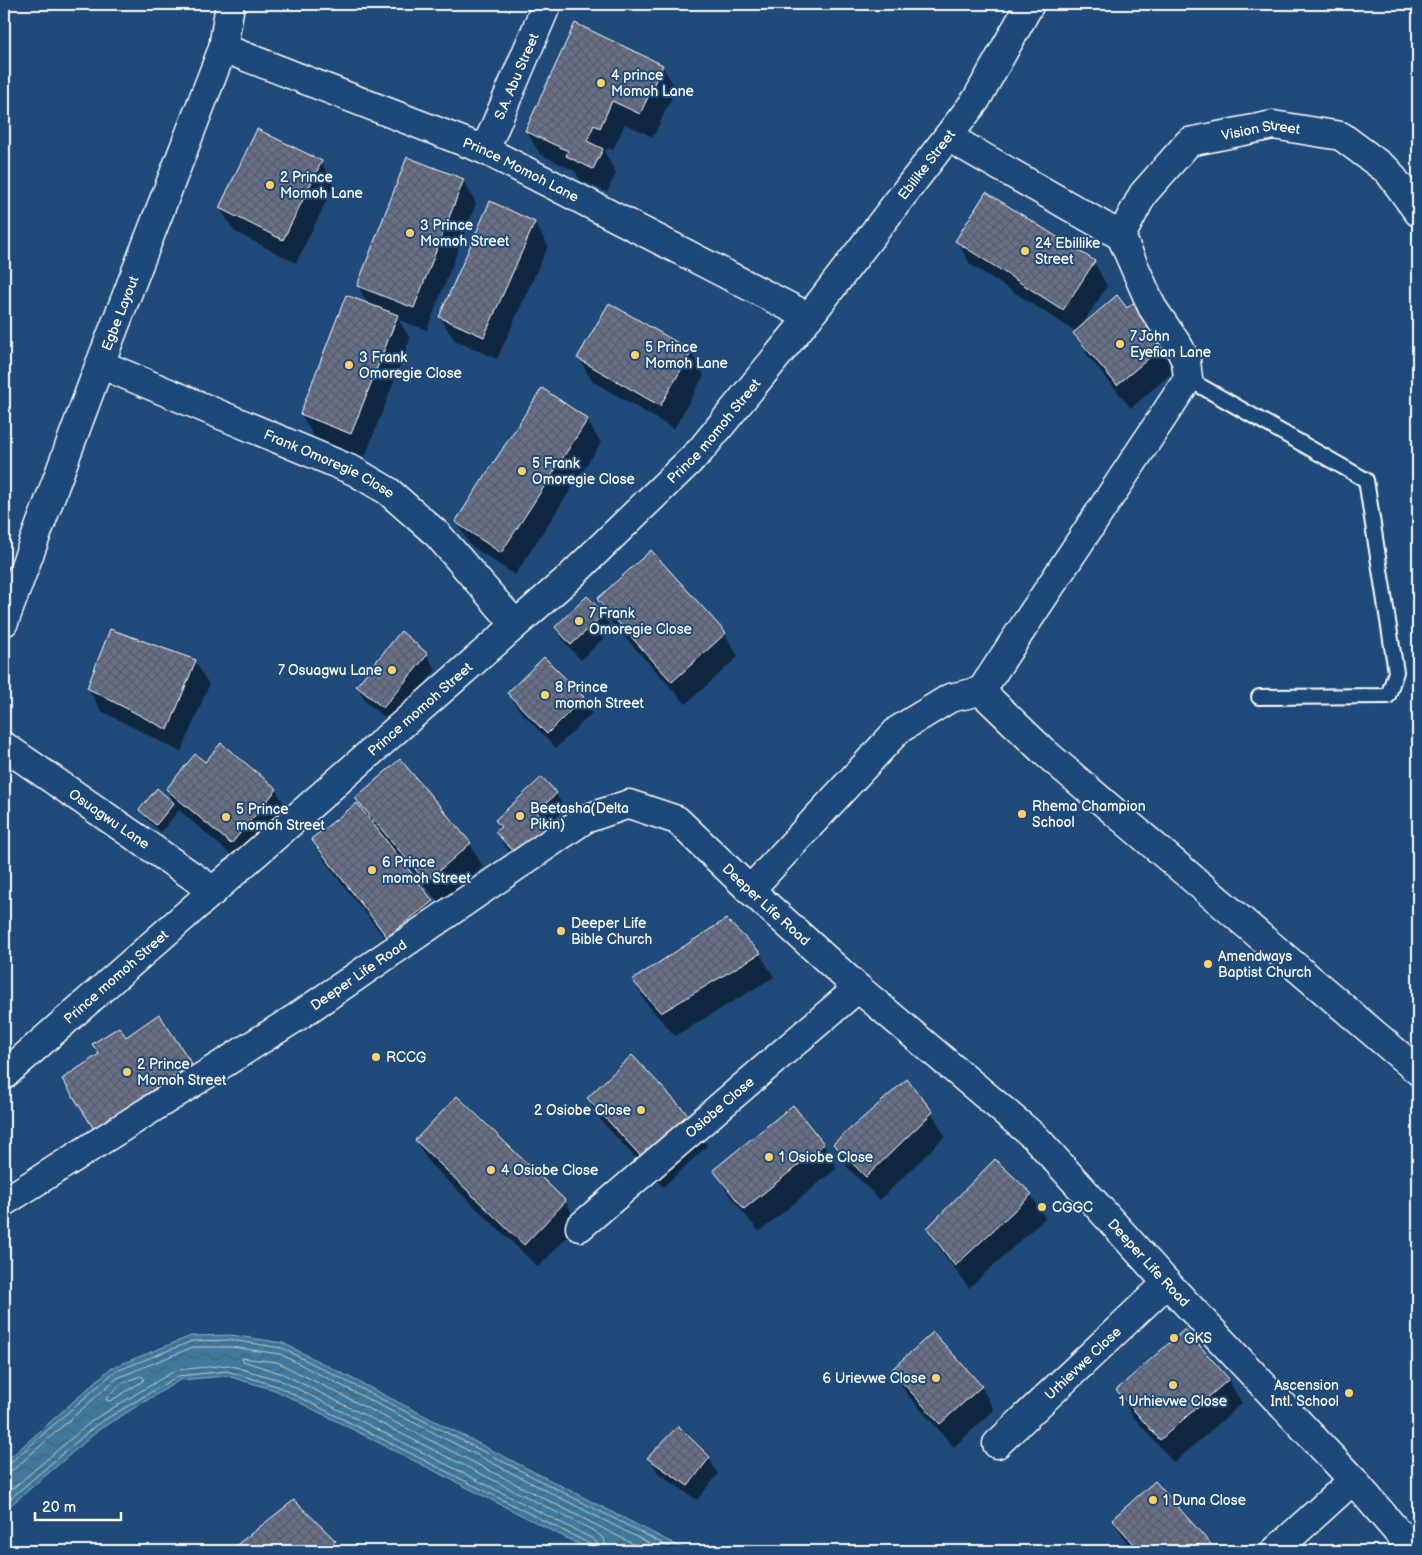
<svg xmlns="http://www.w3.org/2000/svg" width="1422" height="1555" font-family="'Balsamiq Sans',sans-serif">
<defs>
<pattern id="water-waves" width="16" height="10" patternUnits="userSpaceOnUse" patternTransform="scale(1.25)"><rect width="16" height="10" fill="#41799c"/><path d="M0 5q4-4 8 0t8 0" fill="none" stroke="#466274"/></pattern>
<pattern id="building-cross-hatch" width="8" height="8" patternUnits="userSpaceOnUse" patternTransform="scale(1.25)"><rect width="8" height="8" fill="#677089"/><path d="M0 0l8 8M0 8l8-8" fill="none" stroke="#585c67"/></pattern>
</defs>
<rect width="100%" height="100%" fill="#1f4a7a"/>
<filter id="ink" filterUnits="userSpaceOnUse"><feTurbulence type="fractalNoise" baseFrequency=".02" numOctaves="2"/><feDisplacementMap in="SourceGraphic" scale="10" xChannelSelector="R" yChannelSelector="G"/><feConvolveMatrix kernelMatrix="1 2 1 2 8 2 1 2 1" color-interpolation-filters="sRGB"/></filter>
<g filter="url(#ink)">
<path fill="url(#water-waves)" stroke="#8dafc4" d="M231 1335 283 1343 688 1551H592L275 1390 227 1376 180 1380 100 1429 4 1511V1463L111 1368 191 1336Z"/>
<g fill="#0007">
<path d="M662 66 676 89 653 137 625 124 613 150 607 148 605 153 616 173 607 192 580 180 575 171 540 154 526 131Z"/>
<path d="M321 162 334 185 296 263 234 231 220 208Z"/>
<path d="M463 180 476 203 427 330 399 320 410 339 365 457 314 437 301 414 369 306 358 286Z"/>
<path d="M535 223 548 246 497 359 454 340 440 317Z"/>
<path d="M957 241 1094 262 1107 286 1080 328 1127 310 1133 305 1173 359 1168 363 1173 372 1131 408 1088 356 1076 332 970 264Z"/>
<path d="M691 352 704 375 674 429 592 381 579 358Z"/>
<path d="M542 390 587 420 601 443 515 575 470 545 456 522Z"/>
<path d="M599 600 725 634 738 657 686 704 612 623Z"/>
<path d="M603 615 612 630 581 660 565 643 556 627Z"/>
<path d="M427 655 436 670 392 723 366 702 357 686Z"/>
<path d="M195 661 209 685 181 752 101 711 88 687Z"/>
<path d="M509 694 583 698 592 713 556 748 518 709Z"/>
<path d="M157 790 177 808 167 790H276L289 813 245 867 179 810 161 832 144 817 140 810Z"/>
<path d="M556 794 565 809 546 826 552 836 529 873 506 848 497 833 501 828 496 820Z"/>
<path d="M356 798 470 844 483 867 440 904 408 866 406 868 432 901 445 925 401 959 326 863 313 840 364 810Z"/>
<path d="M726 921 760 954 774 977 675 1036 647 1004 634 981Z"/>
<path d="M125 1038 191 1065 204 1088 109 1151 64 1080Z"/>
<path d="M588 1098 693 1123 707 1146 663 1187 602 1122Z"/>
<path d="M793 1107 823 1145 837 1168 759 1232 728 1193 715 1170Z"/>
<path d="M932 1113 945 1136 880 1200 848 1168 834 1145Z"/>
<path d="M416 1141 565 1201 579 1225 538 1267 430 1164Z"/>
<path d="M995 1160 1031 1195 1045 1218 969 1288 942 1252 928 1229Z"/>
<path d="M1185 1331 1228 1380 1242 1403 1174 1463 1131 1414 1118 1391Z"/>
<path d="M893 1370 981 1386 994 1410 954 1447 906 1393Z"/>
<path d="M678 1428 709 1458 718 1474 697 1500 658 1473 649 1458Z"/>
<path d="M1155 1483 1215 1551H1134L1127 1543 1113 1520Z"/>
<path d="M294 1502 335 1542 340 1551H231Z"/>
<path d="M1100 1547 1103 1551H1094Z"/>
</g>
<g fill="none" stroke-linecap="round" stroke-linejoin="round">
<g stroke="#b3c9d7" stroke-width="1">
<path d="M141 1376 144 1378 143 1381 110 1401 106 1400 107 1397 121 1384Z"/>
<path d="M4 1466 9 1464 114 1372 192 1341 231 1340 282 1348 677 1551"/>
<path d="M4 1472 13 1470 117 1378 193 1347H231L280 1354 664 1551"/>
<path d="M4 1496 93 1420 176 1370 228 1365 280 1380 593 1539 598 1544 599 1551"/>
<path d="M4 1504 96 1425 178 1376 227 1371 277 1386 590 1544 593 1551"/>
<path d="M607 1551 604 1539 596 1532 283 1374 243 1361 242 1358 277 1362 647 1551"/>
</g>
</g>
<g fill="url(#building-cross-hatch)" stroke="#fff">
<path d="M575 23 663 65 640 114 612 101 600 128 594 125 587 141 603 149 593 169 566 156 568 151 525 131Z"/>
<path d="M257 129 322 161 283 240 219 208Z"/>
<path d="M407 157 464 179 414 308 357 286Z"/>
<path d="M986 192 1095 261 1063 310 955 241Z"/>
<path d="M490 201 535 222 484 337 439 317Z"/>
<path d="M346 295 398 315 351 434 300 414Z"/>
<path d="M1117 295 1127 308 1133 303 1160 335 1154 340 1161 348 1117 385 1073 333Z"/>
<path d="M609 303 692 351 660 406 577 358Z"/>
<path d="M542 388 588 419 501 553 455 522Z"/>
<path d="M651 550 726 633 672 682 597 599Z"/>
<path d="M587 596 604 614 571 645 555 627Z"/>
<path d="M110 629 196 660 168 730 87 688Z"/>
<path d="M401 631 428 654 383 708 356 686Z"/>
<path d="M544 657 584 697 547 734 507 693Z"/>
<path d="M221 743 277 789 231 844 166 789 195 754 205 762Z"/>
<path d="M400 759 471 843 426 882 355 798Z"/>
<path d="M542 777 557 793 537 812 544 820 538 826 546 834 520 858 495 832 501 827 495 820Z"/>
<path d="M157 788 174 803 156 825 139 810Z"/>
<path d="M357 803 433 901 387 937 311 839Z"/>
<path d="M726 919 761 953 661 1013 632 980Z"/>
<path d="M159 1014 192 1064 94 1129 62 1079 99 1054 92 1044 119 1027 126 1037Z"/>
<path d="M632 1055 695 1122 649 1165 587 1098Z"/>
<path d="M907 1079 933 1112 866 1177 833 1144Z"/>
<path d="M457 1096 566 1201 524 1245 415 1140Z"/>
<path d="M793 1105 824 1144 744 1209 713 1170Z"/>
<path d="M995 1159 1032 1194 955 1266 927 1228Z"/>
<path d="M1185 1329 1229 1379 1160 1440 1116 1390Z"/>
<path d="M933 1332 982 1386 940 1424 891 1370Z"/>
<path d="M678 1426 710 1457 688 1486 647 1458Z"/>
<path d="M1155 1481 1217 1551H1140L1112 1519Z"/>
<path d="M294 1500 336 1541 323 1551H229Z"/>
</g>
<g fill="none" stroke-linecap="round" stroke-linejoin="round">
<g stroke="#fff" stroke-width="18">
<path id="lane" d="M1188 379 1366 480 1396 672 1388 696 1259 697"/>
</g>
<g stroke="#fff" stroke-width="31">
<g id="street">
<path id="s1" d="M223 48 485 150 809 317"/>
<path id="s2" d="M485 150 547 4"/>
<path id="s3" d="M1121 236 1143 194 1189 142 1273 125 1341 136 1388 171 1418 212"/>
<path id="s4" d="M100 364 354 471 388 491 438 535 515 624"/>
<path id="s5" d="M4 622 100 364 223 48 230 4"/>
<path d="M981 691 1042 750 1418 1071"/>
<path id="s6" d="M4 746 214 891"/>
<path d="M750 890 898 730 950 698 981 691 1188 379 1186 361 1179 347 1152 307 1121 236 948 137"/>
<path id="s7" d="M4 1075 571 576 700 451 809 317 976 100 1030 4"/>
<path id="s8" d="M4 1202 297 1017 585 819 629 804 677 820 750 890 858 988 1036 1138 1167 1283 1353 1480 1414 1551"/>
<path id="s9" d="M580 1227 858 988"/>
<path id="s10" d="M997 1444 1167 1283"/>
<path d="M1275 1551 1353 1480"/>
</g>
</g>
<use href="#lane" stroke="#1f4a7a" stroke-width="14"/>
<use href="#street" stroke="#1f4a7a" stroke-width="28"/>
</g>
</g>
<g fill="#ffd166" stroke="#1f4a7a" stroke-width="2">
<circle cx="601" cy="83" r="5"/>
<circle cx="270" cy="185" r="5"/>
<circle cx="410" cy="233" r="5"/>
<circle cx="1025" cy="251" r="5"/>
<circle cx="1120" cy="344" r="5"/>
<circle cx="635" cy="355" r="5"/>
<circle cx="349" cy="365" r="5"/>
<circle cx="522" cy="471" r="5"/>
<circle cx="579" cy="621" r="5"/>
<circle cx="392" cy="670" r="5"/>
<circle cx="545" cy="695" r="5"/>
<circle cx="1022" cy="814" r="5"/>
<circle cx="520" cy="816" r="5"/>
<circle cx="226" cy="817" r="5"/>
<circle cx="372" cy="870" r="5"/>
<circle cx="561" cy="931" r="5"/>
<circle cx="1208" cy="964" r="5"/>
<circle cx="376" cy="1057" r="5"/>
<circle cx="127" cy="1072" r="5"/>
<circle cx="641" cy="1110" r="5"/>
<circle cx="769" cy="1157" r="5"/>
<circle cx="491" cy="1170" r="5"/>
<circle cx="1042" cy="1207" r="5"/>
<circle cx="1174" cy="1338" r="5"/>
<circle cx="936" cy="1378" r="5"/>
<circle cx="1173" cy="1385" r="5"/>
<circle cx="1349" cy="1393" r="5"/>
<circle cx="1153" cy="1500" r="5"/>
</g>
<g text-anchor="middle" stroke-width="4" stroke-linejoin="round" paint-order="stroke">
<g font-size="14" fill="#fff" stroke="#1f4a7a" text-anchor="start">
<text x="611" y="80">4 prince<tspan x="611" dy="16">Momoh Lane</tspan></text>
<text x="280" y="182">2 Prince<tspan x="280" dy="16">Momoh Lane</tspan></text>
<text x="420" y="230">3 Prince<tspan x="420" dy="16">Momoh Street</tspan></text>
<text x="1035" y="248">24 Ebillike<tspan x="1035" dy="16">Street</tspan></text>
<text x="1130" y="341">7 John<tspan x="1130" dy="16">Eyefian Lane</tspan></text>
<text x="645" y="352">5 Prince<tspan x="645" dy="16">Momoh Lane</tspan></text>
<text x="359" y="362">3 Frank<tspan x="359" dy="16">Omoregie Close</tspan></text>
<text x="532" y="468">5 Frank<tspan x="532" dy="16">Omoregie Close</tspan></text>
<text x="589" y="618">7 Frank<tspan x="589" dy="16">Omoregie Close</tspan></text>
<text x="382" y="675" text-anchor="end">7 Osuagwu Lane</text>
<text x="555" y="692">8 Prince<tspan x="555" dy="16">momoh Street</tspan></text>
<text x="1032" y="811">Rhema Champion<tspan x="1032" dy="16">School</tspan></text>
<text x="530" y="813">Beetasha(Delta<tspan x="530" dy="16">Pikin)</tspan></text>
<text x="236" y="814">5 Prince<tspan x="236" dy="16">momoh Street</tspan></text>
<text x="382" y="867">6 Prince<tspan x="382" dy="16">momoh Street</tspan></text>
<text x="571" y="928">Deeper Life<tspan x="571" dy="16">Bible Church</tspan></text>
<text x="1218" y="961">Amendways<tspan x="1218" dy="16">Baptist Church</tspan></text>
<text x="386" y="1062">RCCG</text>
<text x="137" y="1069">2 Prince<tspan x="137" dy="16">Momoh Street</tspan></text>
<text x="631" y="1115" text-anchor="end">2 Osiobe Close</text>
<text x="779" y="1162">1 Osiobe Close</text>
<text x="501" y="1175">4 Osiobe Close</text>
<text x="1052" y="1212">CGGC</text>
<text x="1184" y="1343">GKS</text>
<text x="926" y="1383" text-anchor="end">6 Urievwe Close</text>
<text x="1339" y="1390" text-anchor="end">Ascension<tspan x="1339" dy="16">Intl. School</tspan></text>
<text x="1173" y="1406" text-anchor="middle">1 Urhievwe Close</text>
<text x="1163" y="1505">1 Duna Close</text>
</g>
<g font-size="14" fill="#fff" stroke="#1f4a7a">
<text dy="5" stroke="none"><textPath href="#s2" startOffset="80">S.A. Abu Street</textPath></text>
<text dy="5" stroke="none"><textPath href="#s3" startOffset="190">Vision Street</textPath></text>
<text dy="5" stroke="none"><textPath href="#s7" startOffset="1300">Ebilike Street</textPath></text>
<text dy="5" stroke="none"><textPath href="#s1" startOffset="322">Prince Momoh Lane</textPath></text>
<text dy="5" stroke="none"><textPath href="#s5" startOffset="330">Egbe Layout</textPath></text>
<text dy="5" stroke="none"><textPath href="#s7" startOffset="959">Prince momoh Street</textPath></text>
<text dy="5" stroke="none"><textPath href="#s4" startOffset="250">Frank Omoregie Close</textPath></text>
<text dy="5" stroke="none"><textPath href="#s7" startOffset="554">Prince momoh Street</textPath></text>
<text dy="5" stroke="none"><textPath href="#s6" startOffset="128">Osuagwu Lane</textPath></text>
<text dy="5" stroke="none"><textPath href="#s8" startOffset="916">Deeper Life Road</textPath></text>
<text dy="5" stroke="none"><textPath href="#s8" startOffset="421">Deeper Life Road</textPath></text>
<text dy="5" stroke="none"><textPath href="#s7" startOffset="149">Prince momoh Street</textPath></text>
<text dy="5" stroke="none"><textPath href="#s9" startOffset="184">Osiobe Close</textPath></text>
<text dy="5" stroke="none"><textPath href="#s8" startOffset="1441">Deeper Life Road</textPath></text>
<text dy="5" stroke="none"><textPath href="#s10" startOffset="118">Urhievwe Close</textPath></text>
</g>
</g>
<rect width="1422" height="1555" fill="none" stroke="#1f4a7a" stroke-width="20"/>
<rect x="10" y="10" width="1402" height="1535" fill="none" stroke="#fff" stroke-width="2" filter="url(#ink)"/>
<path d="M35 1512v8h86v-8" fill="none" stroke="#ffffff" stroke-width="2.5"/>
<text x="42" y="1512" font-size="15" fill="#ffffff" stroke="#1f4a7a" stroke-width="4" paint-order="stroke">20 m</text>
</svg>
